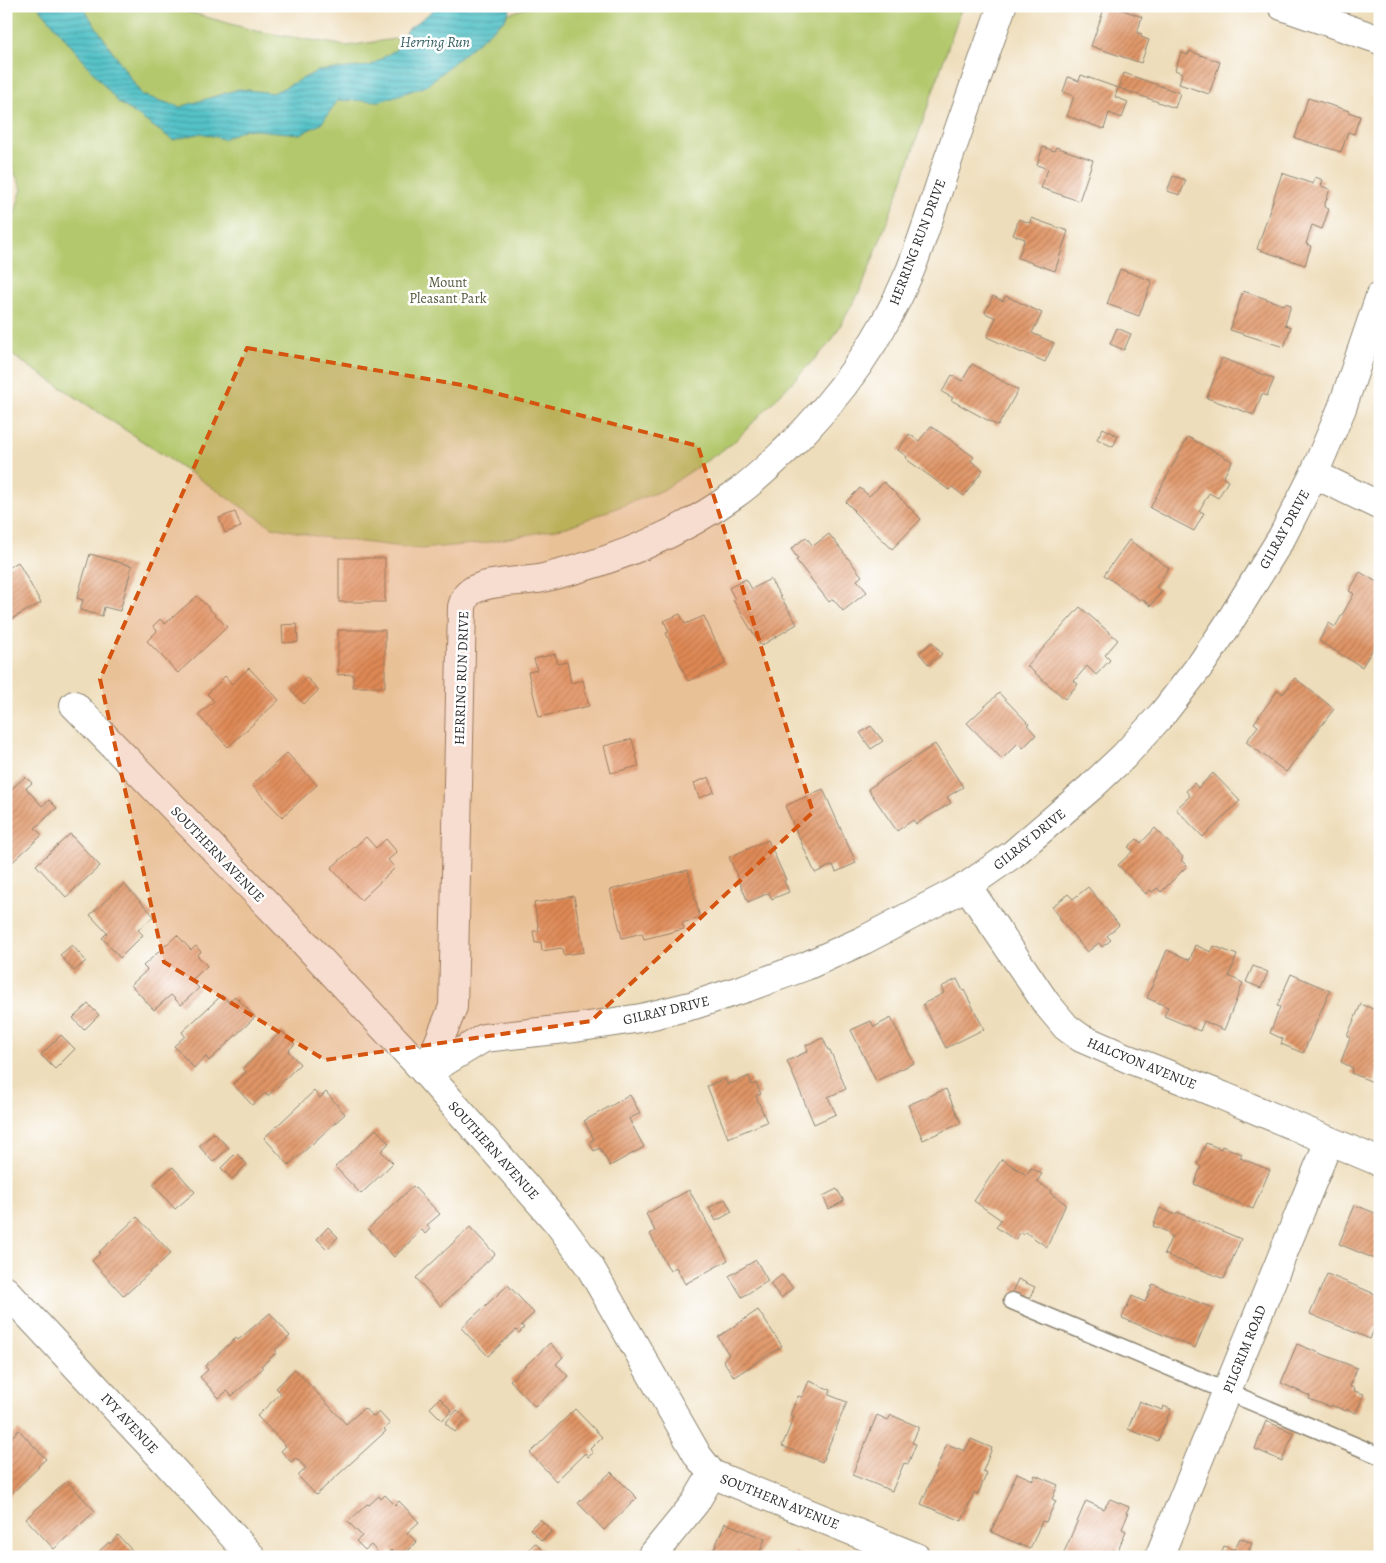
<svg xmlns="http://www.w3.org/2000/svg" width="1386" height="1563" font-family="Alegreya,serif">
<defs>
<pattern id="water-rules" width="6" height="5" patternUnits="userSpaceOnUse" patternTransform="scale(1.25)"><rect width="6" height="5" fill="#54c2c8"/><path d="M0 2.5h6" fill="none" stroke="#469ea3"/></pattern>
<pattern id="building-hatch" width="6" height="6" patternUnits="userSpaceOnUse" patternTransform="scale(1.25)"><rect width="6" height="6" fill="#e09566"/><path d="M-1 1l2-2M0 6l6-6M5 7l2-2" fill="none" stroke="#b67a54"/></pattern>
</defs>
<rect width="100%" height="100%" fill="#fff"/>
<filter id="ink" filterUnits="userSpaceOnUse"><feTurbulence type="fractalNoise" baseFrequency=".02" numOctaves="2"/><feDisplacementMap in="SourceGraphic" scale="10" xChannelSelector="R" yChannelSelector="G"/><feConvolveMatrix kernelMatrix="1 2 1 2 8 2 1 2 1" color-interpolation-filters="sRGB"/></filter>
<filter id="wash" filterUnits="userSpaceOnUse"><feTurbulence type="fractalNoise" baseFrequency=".0096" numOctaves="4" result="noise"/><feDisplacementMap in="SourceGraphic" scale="20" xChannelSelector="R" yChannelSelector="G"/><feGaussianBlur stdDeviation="1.12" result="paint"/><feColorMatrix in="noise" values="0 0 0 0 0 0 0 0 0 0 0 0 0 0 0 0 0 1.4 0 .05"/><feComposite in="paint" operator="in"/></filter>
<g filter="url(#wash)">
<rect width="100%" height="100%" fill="#eeddba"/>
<path fill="#b3c86c" stroke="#6f7a4c" d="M6 6H167L256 31 347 46 463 29 531 6H962L901 185 862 287 831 342 733 443 663 490 567 527 484 543 420 549 320 537 272 527 6 351V242L22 189 6 154Z"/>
<path fill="url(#water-rules)" stroke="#40767a" d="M38 6H82L142 95 180 107 239 89 273 93 318 71 370 66 398 48 406 31 439 6H512L505 19 426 86 380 101 338 100 321 124 300 134 245 129 223 139 201 133 173 140 118 102Z"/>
<g id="blocks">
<g fill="url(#building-hatch)">
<path d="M1105 6H1112L1142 17 1137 33 1142 34 1141 37 1149 40 1141 63 1091 46Z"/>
<path d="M1189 51 1220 62 1209 94 1179 84 1182 73 1175 70 1181 53 1188 55Z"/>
<path d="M1124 73 1180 93 1175 108 1119 88Z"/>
<path d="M1081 75 1118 88 1115 97 1128 102 1122 118 1109 113 1104 129 1067 116 1074 96 1063 92 1068 77 1079 81Z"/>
<path d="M1308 98 1349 111 1348 112 1360 116 1354 134 1348 132 1341 152 1295 138Z"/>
<path d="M1043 147 1054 151 1056 147 1093 160 1079 201 1041 188 1048 169 1037 165Z"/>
<path d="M1282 173 1313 184 1315 177 1323 180 1321 186 1330 189 1324 207 1329 209 1322 229 1312 225 1306 244 1311 246 1305 265 1257 249Z"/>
<path d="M1173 176 1186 180 1180 195 1167 191Z"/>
<path d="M1031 218 1068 231 1055 271 1018 258 1025 239 1013 235 1019 219 1030 223Z"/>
<path d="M1120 269 1152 281 1139 316 1107 304Z"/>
<path d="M1243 291 1284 305 1285 303 1291 305 1285 325 1291 327 1284 347 1230 330Z"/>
<path d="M993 296 1003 301 1006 296 1042 313 1032 333 1054 343 1045 362 1023 352 1022 353 987 337 996 318 985 313Z"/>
<path d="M1117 328 1131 334 1124 350 1110 344Z"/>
<path d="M1222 358 1274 379 1267 396 1262 394 1254 415 1207 398Z"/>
<path d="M972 364 1018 390 998 426 951 400 953 398 942 392 952 375 962 381Z"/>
<path d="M931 426 974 457 971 461 983 470 964 496 952 487 949 490 906 459 907 457 898 450 909 434 919 441Z"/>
<path d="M1103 428 1118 436 1113 447 1097 439Z"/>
<path d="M1188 437 1232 461 1223 478 1228 481 1218 498 1209 493 1199 511 1204 513 1194 531 1150 508Z"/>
<path d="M884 482 921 519 892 549 853 511 854 510 846 502 860 488 869 496Z"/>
<path d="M235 512 241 527 225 533 219 518Z"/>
<path d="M829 534 862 576 857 580 867 592 843 611 833 599 829 602 796 560 798 559 791 549 806 537 813 546Z"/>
<path d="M1129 540 1169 568 1156 587 1162 591 1151 606 1141 598 1140 600 1104 575Z"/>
<path d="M90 554 132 566 120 611 104 607 102 616 80 610 83 600 77 598Z"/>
<rect x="339" y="558" width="46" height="44"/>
<path d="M18 562 41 603 6 622V569Z"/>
<path d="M1360 572 1380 584V637L1362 667 1319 641 1329 623 1335 627 1354 594 1349 591Z"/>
<path d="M746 579 752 589 770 579 797 624 761 646 733 600 735 599 729 588Z"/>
<path d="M197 596 227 627 178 673 147 641 157 631 153 626 160 619 165 624Z"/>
<path d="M1080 607 1118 640 1105 655 1110 660 1096 675 1087 666 1074 681 1078 684 1065 699 1027 666Z"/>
<path d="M680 614 685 624 704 616 726 664 688 681 666 633 669 632 664 621Z"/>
<path d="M297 624 298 642 283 643 282 625Z"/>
<path d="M338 630H385V687H353V674L338 675Z"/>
<path d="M932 642 942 654 929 665 919 653Z"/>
<path d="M555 654 558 664 567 662 571 683 583 680 589 706 539 717 528 672 537 670 534 659Z"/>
<path d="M249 668 279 700 228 747 198 715 214 701 207 694 225 676 232 684Z"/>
<path d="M306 677 319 690 304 704 291 690Z"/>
<path d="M1295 678 1334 709 1286 772 1246 742 1258 726 1254 723 1278 690 1283 694Z"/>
<path d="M999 693 1029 724 1027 725 1036 735 1023 748 1018 743 1002 759 967 723Z"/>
<path d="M871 726 883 741 871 749 860 733Z"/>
<path d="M632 739 639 766 611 773 604 746Z"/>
<path d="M935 744 963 787 947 797 951 803 916 824 913 820 897 831 868 789Z"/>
<path d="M287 753 317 785 282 817 252 785Z"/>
<path d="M1213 773 1240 801 1203 837 1176 809 1190 796 1186 791 1194 783 1198 788Z"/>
<path d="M25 777 32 783 26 788 42 806 49 800 57 808 35 828 42 835 6 868V794Z"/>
<path d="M709 777 714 792 699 798 694 783Z"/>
<path d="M823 789 856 863 836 872 833 865 815 873 785 806Z"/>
<path d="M1155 828 1183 857 1181 860 1187 866 1161 892 1157 888 1152 892 1150 890 1146 894 1118 865 1133 851 1128 847 1137 839 1141 843Z"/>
<path d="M70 834 100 866 66 897 36 865Z"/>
<path d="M366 837 376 848 386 839 397 852 388 860 395 868 361 900 331 868Z"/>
<path d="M768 840 786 880 784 881 789 892 772 899 769 893 748 902 729 857Z"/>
<path d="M688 870 700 918 682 923 684 929 644 939 642 933 622 938 610 890Z"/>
<path d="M124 884 154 916 138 930 143 935 120 958 102 938 107 933 90 915Z"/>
<path d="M1088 887 1119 925 1107 936 1111 940 1102 947 1099 943 1087 952 1059 918 1060 917 1052 907 1068 894 1073 899Z"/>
<path d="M574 896 584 952 563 955 562 948 542 951 541 942 535 943 533 931H539L534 903Z"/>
<path d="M177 935 191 950 196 946 201 952 197 955 207 966 192 980 199 988 181 1005 171 995 154 1010 131 985 147 970 143 966Z"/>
<path d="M72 945 86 961 74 971 60 955Z"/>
<path d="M1195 945 1211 952 1214 946 1237 955 1229 976 1243 983 1224 1030 1204 1021 1200 1031 1164 1016 1168 1007 1147 998 1167 950 1190 960Z"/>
<path d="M1253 966 1268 972 1261 988 1246 982Z"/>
<path d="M1291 974 1330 991 1303 1053 1281 1044 1283 1039 1270 1033 1280 1007 1277 1006Z"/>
<path d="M957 979 963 991 964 990 984 1029 946 1048 923 1004 944 993 941 987Z"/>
<path d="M222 995 228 1002 235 996 255 1017 209 1061 206 1057 194 1068 174 1046 185 1036 182 1032Z"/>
<path d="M88 1004 99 1015 84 1030 73 1018Z"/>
<path d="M1361 1004 1380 1012V1068L1373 1082 1351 1073 1353 1068 1341 1062 1350 1037 1347 1036Z"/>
<path d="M891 1018 914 1063 876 1081 851 1030 871 1021 874 1027Z"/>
<path d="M282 1031 295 1044 288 1051 300 1064 268 1096 265 1093 252 1105 233 1084 246 1072 243 1068Z"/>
<path d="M61 1035 75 1049 55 1069 41 1055Z"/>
<path d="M823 1038 828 1050H830L846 1089 828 1097 836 1114 814 1124 787 1061 808 1051 806 1045Z"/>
<path d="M749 1076 752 1085 756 1083 761 1094 756 1096 767 1122 728 1138 707 1086 725 1079 728 1085Z"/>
<path d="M946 1089 961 1123 923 1140 908 1105Z"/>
<path d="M314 1091 320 1098 326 1092 345 1114 289 1165 264 1138Z"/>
<path d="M630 1095 640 1113 629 1119 644 1147 610 1166 600 1148 594 1151 589 1142 594 1139 584 1121Z"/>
<path d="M376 1129 389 1143 381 1151 393 1163 361 1194 335 1167Z"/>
<path d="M214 1133 229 1148 213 1162 199 1146Z"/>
<path d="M1206 1143 1221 1149 1222 1146 1242 1154 1240 1158 1270 1170 1253 1209 1194 1184 1201 1167 1197 1164Z"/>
<path d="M236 1153 247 1164 232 1179 221 1168Z"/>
<path d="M1002 1159 1026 1175 1031 1168 1042 1174 1037 1181 1051 1191 1050 1193 1066 1204 1047 1247 1025 1232 1023 1234 1020 1232 1015 1240 996 1227 1001 1220 974 1201Z"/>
<path d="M173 1167 195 1192 175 1209 153 1184Z"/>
<path d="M413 1186 440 1214 427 1225 430 1229 425 1234 422 1230 394 1257 368 1229Z"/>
<path d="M837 1189 844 1201 829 1209 823 1196Z"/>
<path d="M689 1190 728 1260 685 1284 676 1267 670 1271 650 1234 655 1231 646 1214Z"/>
<path d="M725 1199 732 1212 716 1221 709 1208Z"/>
<path d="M1355 1205 1380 1215V1261L1339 1244Z"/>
<path d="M1160 1208 1176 1215 1177 1212 1241 1239 1224 1279 1164 1254 1172 1236 1168 1234V1232L1153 1226Z"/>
<path d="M137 1217 171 1253 124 1296 92 1261 100 1253 99 1252Z"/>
<path d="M328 1227 338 1237 327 1249 317 1239Z"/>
<path d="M470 1227 495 1254 441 1306 416 1278Z"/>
<path d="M756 1260 768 1281 742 1297 729 1276Z"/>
<path d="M1327 1274 1380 1296V1326L1379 1329 1375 1327 1370 1339 1310 1314Z"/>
<path d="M782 1275 793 1288 781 1298 770 1284Z"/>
<path d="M1018 1279 1035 1287 1029 1299 1012 1292Z"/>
<path d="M1153 1284 1212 1308 1195 1348 1122 1318 1132 1296 1145 1302Z"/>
<path d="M508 1285 534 1313 521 1325 524 1328 519 1333 516 1330 488 1356 461 1328Z"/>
<path d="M758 1310 782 1346 734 1377 723 1360 729 1355 718 1337Z"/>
<path d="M270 1313 290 1336 275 1350 277 1352 261 1366 263 1368 232 1396 227 1391 219 1398 200 1377 208 1370 205 1366 236 1338 238 1340Z"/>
<path d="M550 1343 563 1357 556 1364 568 1376 535 1407 510 1380Z"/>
<path d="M1297 1344 1357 1368 1350 1387 1355 1388 1354 1391 1364 1394 1356 1413 1347 1409 1346 1411 1331 1405 1330 1407 1309 1399 1310 1396 1281 1383Z"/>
<path d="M295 1369 346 1424 364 1408 374 1417 379 1412 390 1424 384 1429 386 1431 316 1495 298 1476 306 1468 296 1458 291 1462 281 1451 286 1446 257 1416 281 1393 276 1388Z"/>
<path d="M809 1381 831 1390 829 1395 847 1402 822 1462 782 1446 794 1417 790 1415 798 1396 802 1397Z"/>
<path d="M440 1398 452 1411 442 1420 430 1408Z"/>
<path d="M1139 1401 1162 1410 1163 1406 1171 1409 1158 1441 1128 1429Z"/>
<path d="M575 1409 602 1437 590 1449 593 1453 588 1457 585 1453 556 1481 530 1453Z"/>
<path d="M457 1410 467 1419 455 1432 445 1423Z"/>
<path d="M877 1415 888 1420 891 1415 919 1427 912 1443 916 1444 908 1464 904 1463 892 1491 852 1475Z"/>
<path d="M1266 1421 1294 1433 1282 1461 1255 1449Z"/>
<path d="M19 1430 46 1459 38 1466 39 1467 8 1497 6 1495V1439L10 1436 11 1437Z"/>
<path d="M971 1439 992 1448 983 1471 987 1473 978 1494 974 1492 962 1521 921 1504 947 1444 965 1451Z"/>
<path d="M611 1472 637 1498 604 1530 578 1503Z"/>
<path d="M1017 1473 1033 1480 1035 1475 1058 1485 1052 1499 1056 1501 1046 1522 1042 1521 1030 1549 991 1532Z"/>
<path d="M67 1481 95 1511 54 1549 26 1519Z"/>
<path d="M385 1495 395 1505 399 1501 419 1522 407 1533 417 1542 402 1557H398L391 1550 384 1557H382L371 1545 365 1550 356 1541 362 1536 348 1522 367 1504 369 1505 379 1496 381 1499Z"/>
<path d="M1110 1499 1129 1507 1126 1513 1128 1514 1122 1529 1126 1531 1117 1552 1113 1550 1110 1557H1062L1086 1501 1104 1509Z"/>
<path d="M540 1519 552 1531 542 1541 530 1529Z"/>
<path d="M725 1523 765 1539 758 1557H706L709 1550 713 1552Z"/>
<path d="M118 1535 138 1557H93L109 1542 110 1544Z"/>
<path d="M1240 1538 1252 1543 1247 1557H1220L1224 1546 1234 1550Z"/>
<path d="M535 1543 547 1554 545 1557H528L525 1554Z"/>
<path d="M795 1552 806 1557H793Z"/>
</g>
</g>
</g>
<g filter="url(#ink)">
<use href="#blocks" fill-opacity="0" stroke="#8c8472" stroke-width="1"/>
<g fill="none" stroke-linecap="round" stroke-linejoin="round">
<g stroke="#8c8472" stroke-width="19">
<path id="service" d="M1012 1301 1380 1456"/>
</g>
<g stroke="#8c8472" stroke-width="30">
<g id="minor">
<path d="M1282 6 1380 40"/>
<path d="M1314 474 1380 506"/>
<path d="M74 705 300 938 426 1073 558 1223 590 1267 698 1456 712 1474 916 1557"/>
<path d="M967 886 1046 1003 1066 1027 1081 1038 1129 1059 1223 1096 1380 1162"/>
<path d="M426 1073 453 1007 462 607C463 603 465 598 467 595 481 579 523 583 543 578 611 562 677 536 734 495 753 482 770 465 787 449 840 397 881 340 910 271 924 236 935 199 947 163 965 111 983 59 1002 6"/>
<path d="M426 1073 484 1038 575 1028 641 1018 694 1005 746 988 806 966 864 940 967 886 1013 854 1091 787 1124 756 1164 712 1202 663 1227 626 1282 537 1314 474 1342 408 1380 296"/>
<path d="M6 1291 165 1461 252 1557"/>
<path d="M651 1557 695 1503 712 1474"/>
<path d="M1159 1557 1329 1141"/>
</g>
</g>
<use href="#service" stroke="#fff" stroke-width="16"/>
<use href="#minor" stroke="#fff" stroke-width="28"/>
</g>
</g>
<path fill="#d5540f" fill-opacity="0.2" stroke="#d5540f" stroke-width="4" stroke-dasharray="10 6" stroke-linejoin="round" d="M247 348 468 386 698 446 813 812 591 1021 325 1060 164 962 100 679Z"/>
<g text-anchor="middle" stroke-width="5" stroke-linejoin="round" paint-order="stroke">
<g font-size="14" fill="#2b2b2b" stroke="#fff">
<text transform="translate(917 242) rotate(-69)" y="5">HERRING RUN DRIVE</text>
<text transform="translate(1284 529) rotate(-61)" y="5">GILRAY DRIVE</text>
<text transform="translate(461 678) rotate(-88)" y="5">HERRING RUN DRIVE</text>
<text transform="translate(1029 839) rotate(-39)" y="5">GILRAY DRIVE</text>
<text transform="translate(218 854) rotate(46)" y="5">SOUTHERN AVENUE</text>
<text transform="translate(666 1010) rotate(-13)" y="5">GILRAY DRIVE</text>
<text transform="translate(1142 1063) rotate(22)" y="5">HALCYON AVENUE</text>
<text transform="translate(494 1150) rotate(48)" y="5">SOUTHERN AVENUE</text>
<text transform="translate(1244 1349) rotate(-68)" y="5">PILGRIM ROAD</text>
<text transform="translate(130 1423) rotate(47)" y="5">IVY AVENUE</text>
<text transform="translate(780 1501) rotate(22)" y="5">SOUTHERN AVENUE</text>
</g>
<g font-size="14" fill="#545a3e" stroke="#fff">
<text x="448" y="287">Mount<tspan x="448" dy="16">Pleasant Park</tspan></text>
</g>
<g font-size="15" font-style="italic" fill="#396062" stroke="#fff">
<text x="435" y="47">Herring Run</text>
</g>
</g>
<rect width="1386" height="1563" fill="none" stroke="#fff" stroke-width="25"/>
</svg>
